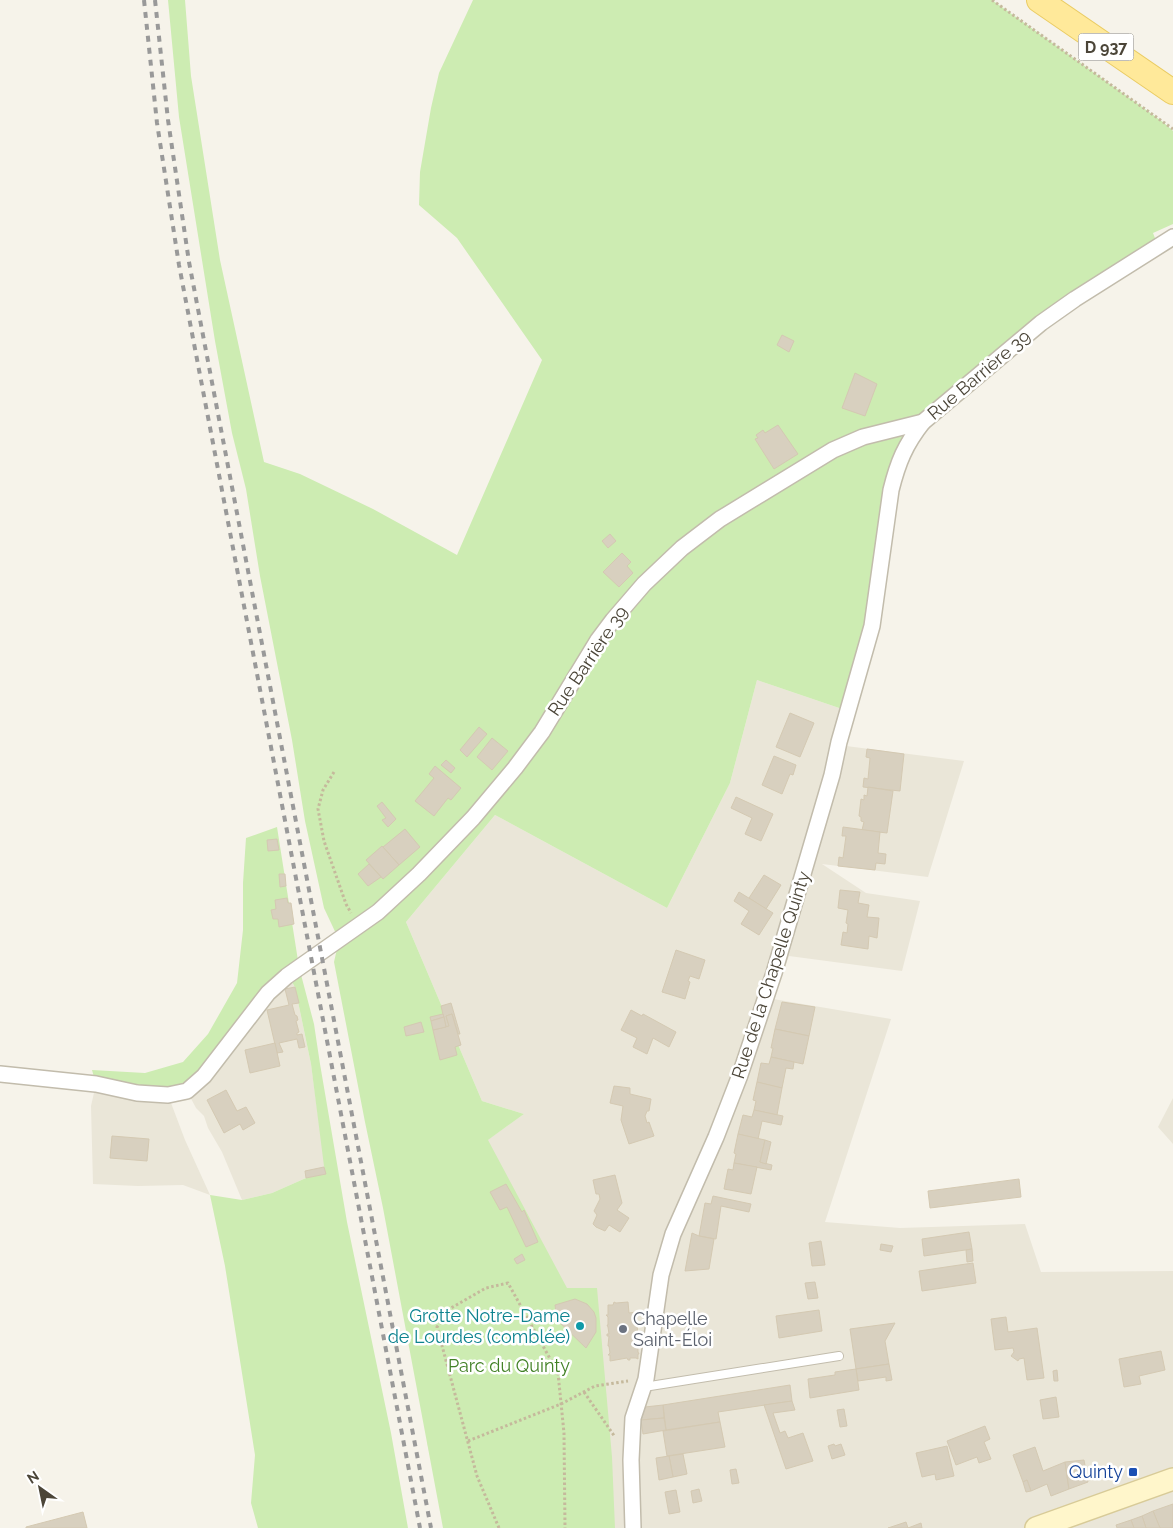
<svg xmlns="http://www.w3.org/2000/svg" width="1173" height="1528" font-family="Raleway,sans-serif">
<rect width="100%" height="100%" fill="#f6f3ea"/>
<g fill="#eae6d8">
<path d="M757 680 848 711 839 742 846 746 964 761 928 877 822 864 866 893 920 901 902 971 789 956 773 999 891 1019 825 1222 900 1228 1025 1224 1041 1272 1173 1271V1528H446L427 1442 557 1363 441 1173 524 1114 482 1101 406 922 495 815 667 908 730 783Z"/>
<path d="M287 976 295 987 311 1064 326 1174 306 1178 272 1193 242 1200 222 1152 208 1128 204 1116 196 1108 187 1091Z"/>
<path d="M96 1084 168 1095 185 1140 210 1195 183 1185 138 1186 93 1184 91 1106Z"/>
<path d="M1173 1098V1144L1158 1127Z"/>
</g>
<g fill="#cdecb2">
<path d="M168 0H185L191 76 220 260 264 462 300 474 373 509 457 555 542 360 457 238 419 205 420 172 431 108 439 73 473 0H992L1163 122 1173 131V224L1153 233 1158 246 1011 349 903 451 848 711 757 680 730 783 667 908 495 815 406 922 482 1101 524 1114 488 1140 567 1288H597L612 1457 615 1528H443L383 1208 365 1122 334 962 339 940 324 908 305 821 292 740 260 576 246 489 232 433 215 341 179 117Z"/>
<path d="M277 827 299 967 314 1024 320 1064 347 1222 391 1433 408 1528H258L251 1503 255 1455 225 1266 210 1195 242 1200 272 1193 306 1178 325 1174 311 1064 295 987 288 976 187 1091 96 1084 92 1070 145 1073 183 1062 208 1034 237 983 243 930V883L246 838Z"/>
</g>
<g fill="#d8d0bf" stroke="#d4c9b2">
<path d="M782 335 794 341 789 352 777 345Z"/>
<path d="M855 373 877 384 865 416 842 408Z"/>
<path d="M778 425 798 454 774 469 755 439 758 438 756 435 763 430 765 433Z"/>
<path d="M610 534 616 541 608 548 602 541Z"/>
<path d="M622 553 631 562 627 566 633 573 619 587 603 572Z"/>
<path d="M790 713 814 723 800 757 776 747Z"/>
<path d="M479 727 487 734 467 757 460 750Z"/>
<path d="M492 738 508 751 492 770 477 757Z"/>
<path d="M867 749 904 754 900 791 863 787 864 778 868 779 870 758 866 757Z"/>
<path d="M774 756 796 765 793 775 790 774 782 794 762 785Z"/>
<path d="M446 760 455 768 451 773 441 765Z"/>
<path d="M435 766 461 788 451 800 448 798 434 816 415 801 434 778 429 774Z"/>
<path d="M868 787 893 791 887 833 862 830 864 822 861 821V817L859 816 861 799 864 800V795L867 796Z"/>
<path d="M736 797 773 814 761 841 745 834 752 818 731 808Z"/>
<path d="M382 802 396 819 388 827 382 820 386 818 377 806Z"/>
<path d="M843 827 880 832 878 853 886 854 885 864 876 863 875 870 838 866 839 857 843 858 846 836H842Z"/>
<path d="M405 829 420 847 399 865 383 847Z"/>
<path d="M277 839 279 850 268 851 267 840Z"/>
<path d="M382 846 399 865 383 879 366 860Z"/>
<path d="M369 864 381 877 368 886 358 874Z"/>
<path d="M279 874H285L286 886 280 887Z"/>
<path d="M764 875 781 885 766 909 749 898Z"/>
<path d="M840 890 860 892 858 903 869 905 867 917 879 918 877 938 869 936 868 949 841 945 843 932 847 933 848 924 846 923 848 910 838 908Z"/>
<path d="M739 892 773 913 759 935 741 924 749 911 734 901Z"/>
<path d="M287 898 288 903H291L294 924 279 927 278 919H273L271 910 276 909 275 900Z"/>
<path d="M676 950 705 960 699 979 690 976 688 981 690 982 685 999 662 992Z"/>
<path d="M295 987 299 1003 292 1004 295 1015 297 1016 298 1020 296 1021 299 1032 297 1033V1035L302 1034 305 1047 299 1048 297 1039 279 1043 283 1052 277 1053 267 1010 289 1005 285 989Z"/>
<path d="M782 1002 815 1007 809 1036 775 1029Z"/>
<path d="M451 1003 460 1034H458L452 1014 446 1016 449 1026 446 1027 441 1006Z"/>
<path d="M631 1010 642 1016 643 1014 676 1032 669 1047 653 1038 647 1054 633 1047 637 1038 621 1030Z"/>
<path d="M443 1014 444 1017 431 1021 430 1017Z"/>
<path d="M452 1014 461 1045 455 1047 457 1055 440 1060 433 1030 449 1026 446 1016Z"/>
<path d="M444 1017 446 1027 433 1030 431 1021Z"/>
<path d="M421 1022 424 1032 406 1036 404 1027Z"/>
<path d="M775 1029 809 1036 803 1064 771 1057 773 1048H771Z"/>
<path d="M275 1043 280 1066 250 1073 245 1050Z"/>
<path d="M771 1057 794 1062 793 1069 786 1068 782 1088 757 1082 761 1063 769 1064Z"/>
<path d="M757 1082 782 1088 777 1115 754 1110 756 1101 753 1100Z"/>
<path d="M614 1086 630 1088V1094L651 1099 649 1111H647L645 1116 647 1123 649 1122 654 1136 629 1144 621 1120 623 1106 610 1103Z"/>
<path d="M226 1090 237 1111 246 1107 255 1123 243 1130 240 1124 224 1133 207 1100Z"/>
<path d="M754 1110 783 1116 781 1125 762 1121 758 1139 738 1134 743 1115 752 1117Z"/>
<path d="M738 1134 765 1140 760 1162 772 1165 771 1170 734 1163 736 1154 734 1153Z"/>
<path d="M112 1136 149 1139 147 1161 110 1158Z"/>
<path d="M765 1140 771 1142 766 1164 760 1162Z"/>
<path d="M734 1163 757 1167 751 1194 724 1189 728 1169 733 1170Z"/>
<path d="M324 1167 326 1174 306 1178 305 1171Z"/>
<path d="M615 1175 622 1203 617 1210 629 1218 620 1232 609 1225 605 1231 596 1227 593 1224 597 1215 594 1211 600 1199 599 1194H596L593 1180Z"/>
<path d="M1019 1179 1021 1197 930 1208 928 1191Z"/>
<path d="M506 1184 522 1212 524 1210 538 1242 526 1247 507 1207 500 1210 490 1192Z"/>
<path d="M713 1196 751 1204 749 1212 721 1206 716 1239 699 1236 705 1203 711 1204Z"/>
<path d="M969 1232 972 1249 924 1256 922 1239Z"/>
<path d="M692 1233 699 1236 714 1239 709 1269 685 1271Z"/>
<path d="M821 1241 825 1265 812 1266 809 1243Z"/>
<path d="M881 1244 893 1246 891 1252 880 1250Z"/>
<path d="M972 1249 973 1261 967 1262 966 1250Z"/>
<path d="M522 1254 525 1260 517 1264 514 1259Z"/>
<path d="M973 1263 976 1283 922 1291 919 1271Z"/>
<path d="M815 1282 818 1298 808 1299 805 1283Z"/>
<path d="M575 1299 587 1304 594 1312 596 1318V1332L586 1348 557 1320 555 1305Z"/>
<path d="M614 1302 616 1303 628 1302 629 1313 636 1312 637 1313 638 1352 639 1354H638V1359L636 1358H630V1360H628L627 1358 610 1361V1355H608L610 1353 609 1346H608L609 1336H607V1334H609L608 1327 607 1325H608V1317L606 1315H608V1305H613Z"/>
<path d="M819 1310 822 1331 779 1338 776 1316Z"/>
<path d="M1006 1317 1008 1332 1037 1328 1044 1378 1027 1380 1024 1358 1019 1359 1018 1361 1011 1356 1014 1352 1013 1348 995 1350 991 1319Z"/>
<path d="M895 1323 885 1341 889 1364 856 1369 850 1329Z"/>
<path d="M1161 1351 1165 1370 1139 1376 1141 1384 1124 1387 1119 1359Z"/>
<path d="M889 1364 892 1380 886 1381V1377L858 1381 856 1369Z"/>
<path d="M856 1369 859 1390 810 1398 808 1379 835 1375V1372Z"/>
<path d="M1057 1370 1058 1381H1054L1053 1371Z"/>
<path d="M790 1385 792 1401 718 1412 720 1422 666 1430 663 1405Z"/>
<path d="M1056 1397 1059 1417 1043 1419 1040 1400Z"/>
<path d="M792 1401 795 1410 773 1413 780 1433 785 1431 788 1438 803 1433 813 1461 786 1469 764 1405Z"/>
<path d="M663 1405 664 1418 641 1420 645 1407Z"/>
<path d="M844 1409 847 1426 840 1427 837 1410Z"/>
<path d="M664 1418 666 1430 643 1434 641 1420Z"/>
<path d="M720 1422 725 1447 667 1456 663 1431Z"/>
<path d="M985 1426 990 1439 984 1442 991 1459 979 1463 977 1457 956 1465 947 1441Z"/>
<path d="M834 1444 835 1446 841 1444 845 1455 832 1459 828 1446Z"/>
<path d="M947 1446 954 1476 936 1480 935 1474 922 1477 916 1453Z"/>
<path d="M1035 1447 1043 1471 1065 1462 1069 1489 1051 1496 1047 1484 1031 1491 1027 1480 1023 1482 1013 1455Z"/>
<path d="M683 1454 687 1474 673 1477 669 1456Z"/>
<path d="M669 1456 673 1477 659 1480 656 1458Z"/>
<path d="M1084 1460 1088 1482 1069 1489 1065 1462Z"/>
<path d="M736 1469 739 1483 732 1484 730 1470Z"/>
<path d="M1027 1480 1031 1491 1026 1492 1023 1482Z"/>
<path d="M699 1489 702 1501 693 1503 691 1491Z"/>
<path d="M676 1490 680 1512 669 1514 665 1492Z"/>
<path d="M1173 1504V1528H1160L1153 1511Z"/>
<path d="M1153 1511 1160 1528H1146L1142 1516Z"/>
<path d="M83 1512 87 1528H26V1527Z"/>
<path d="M1142 1516 1146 1528H1134L1131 1520Z"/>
<path d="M1131 1520 1134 1528H1117L1116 1525Z"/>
<path d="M906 1522 908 1528 921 1523 922 1528H888Z"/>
</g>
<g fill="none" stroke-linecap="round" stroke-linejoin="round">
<g stroke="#c2bcac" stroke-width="10">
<path id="service" d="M644 1387 839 1356"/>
</g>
<g stroke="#c2bcac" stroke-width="18">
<g id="minor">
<path d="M0 1074 96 1084 137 1093 168 1095 187 1091 204 1076 268 993 287 976 378 912 419 874 473 818 515 768 542 732 598 640 613 620 644 584 682 548 720 519 833 450 863 437 923 422 1041 323 1075 299 1173 237"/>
<path d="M633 1528 631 1460 633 1418 646 1379 661 1275 673 1234 716 1137 740 1075 774 973 832 775 839 742 872 626 891 490C898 462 905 445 923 422"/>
</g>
</g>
<g stroke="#d8cb98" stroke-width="24">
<path id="secondary" d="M1036 1528 1173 1479"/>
</g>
<g stroke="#eacc64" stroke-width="26">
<path id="primary" d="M1039 0 1173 92"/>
</g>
<g stroke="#c5b99c" stroke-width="3" stroke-dasharray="2.5 2.5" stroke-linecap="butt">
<path d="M992 0 1173 129"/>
<path d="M334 772 323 790 318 809 324 841 346 904 351 913"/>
<path d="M584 1392 615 1437"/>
<path d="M468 1441 561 1404 595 1386 628 1381"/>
<path d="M499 1528 477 1476 437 1327 451 1308 486 1288 508 1283 558 1373 564 1433 565 1528"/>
</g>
<use href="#service" stroke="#fff" stroke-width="8"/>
<use href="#minor" stroke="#fff" stroke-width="15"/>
<use href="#secondary" stroke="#fff6cb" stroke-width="21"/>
<use href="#primary" stroke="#ffe99a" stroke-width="24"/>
<g stroke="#999" stroke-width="4" stroke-dasharray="6 6" stroke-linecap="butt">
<path d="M144 0 157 123 179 265 420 1528"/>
<path d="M155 0 168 120 189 262 431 1528"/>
</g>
</g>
<circle fill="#0f9aa8" stroke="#fff" stroke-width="2" cx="580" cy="1326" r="5"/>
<circle fill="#6b7280" stroke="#fff" stroke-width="2" cx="623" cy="1329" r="5"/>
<rect fill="#1a4fb4" stroke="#fff" stroke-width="2" x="1128" y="1467" width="10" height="10" rx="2.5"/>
<g text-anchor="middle" stroke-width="5" stroke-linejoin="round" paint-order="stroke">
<rect fill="#fff" stroke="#817d74" stroke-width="1" x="1078.5" y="33.5" width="55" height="27" rx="4"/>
<g font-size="16" font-weight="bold" fill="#4b4538">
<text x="1106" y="53">D 937</text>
</g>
<g font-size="18" fill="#4b4538" stroke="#fff">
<text transform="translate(979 375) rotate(-40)" y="6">Rue Barrière 39</text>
<text transform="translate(588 661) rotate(-56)" y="6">Rue Barrière 39</text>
<text transform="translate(771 975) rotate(-72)" y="6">Rue de la Chapelle Quinty</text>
</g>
<g font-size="18" fill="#0d838f" stroke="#fff" text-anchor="end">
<text x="570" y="1322">Grotte Notre-Dame<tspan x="570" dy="21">de Lourdes (comblée)</tspan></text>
</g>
<g font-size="18" fill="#5b616d" stroke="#fff" text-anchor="start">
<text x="633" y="1325">Chapelle<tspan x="633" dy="21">Saint-Éloi</tspan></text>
</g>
<g font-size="18" fill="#428126" stroke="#fff">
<text x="509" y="1372">Parc du Quinty</text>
</g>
<g font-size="18" fill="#164399" stroke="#fff" text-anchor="end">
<text x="1123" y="1478">Quinty</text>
</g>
</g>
<g transform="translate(40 1488) rotate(327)" stroke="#ffffff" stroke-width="4" paint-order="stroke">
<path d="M0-4L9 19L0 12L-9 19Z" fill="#4b4538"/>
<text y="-8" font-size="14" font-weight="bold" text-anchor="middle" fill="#4b4538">N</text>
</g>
</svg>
